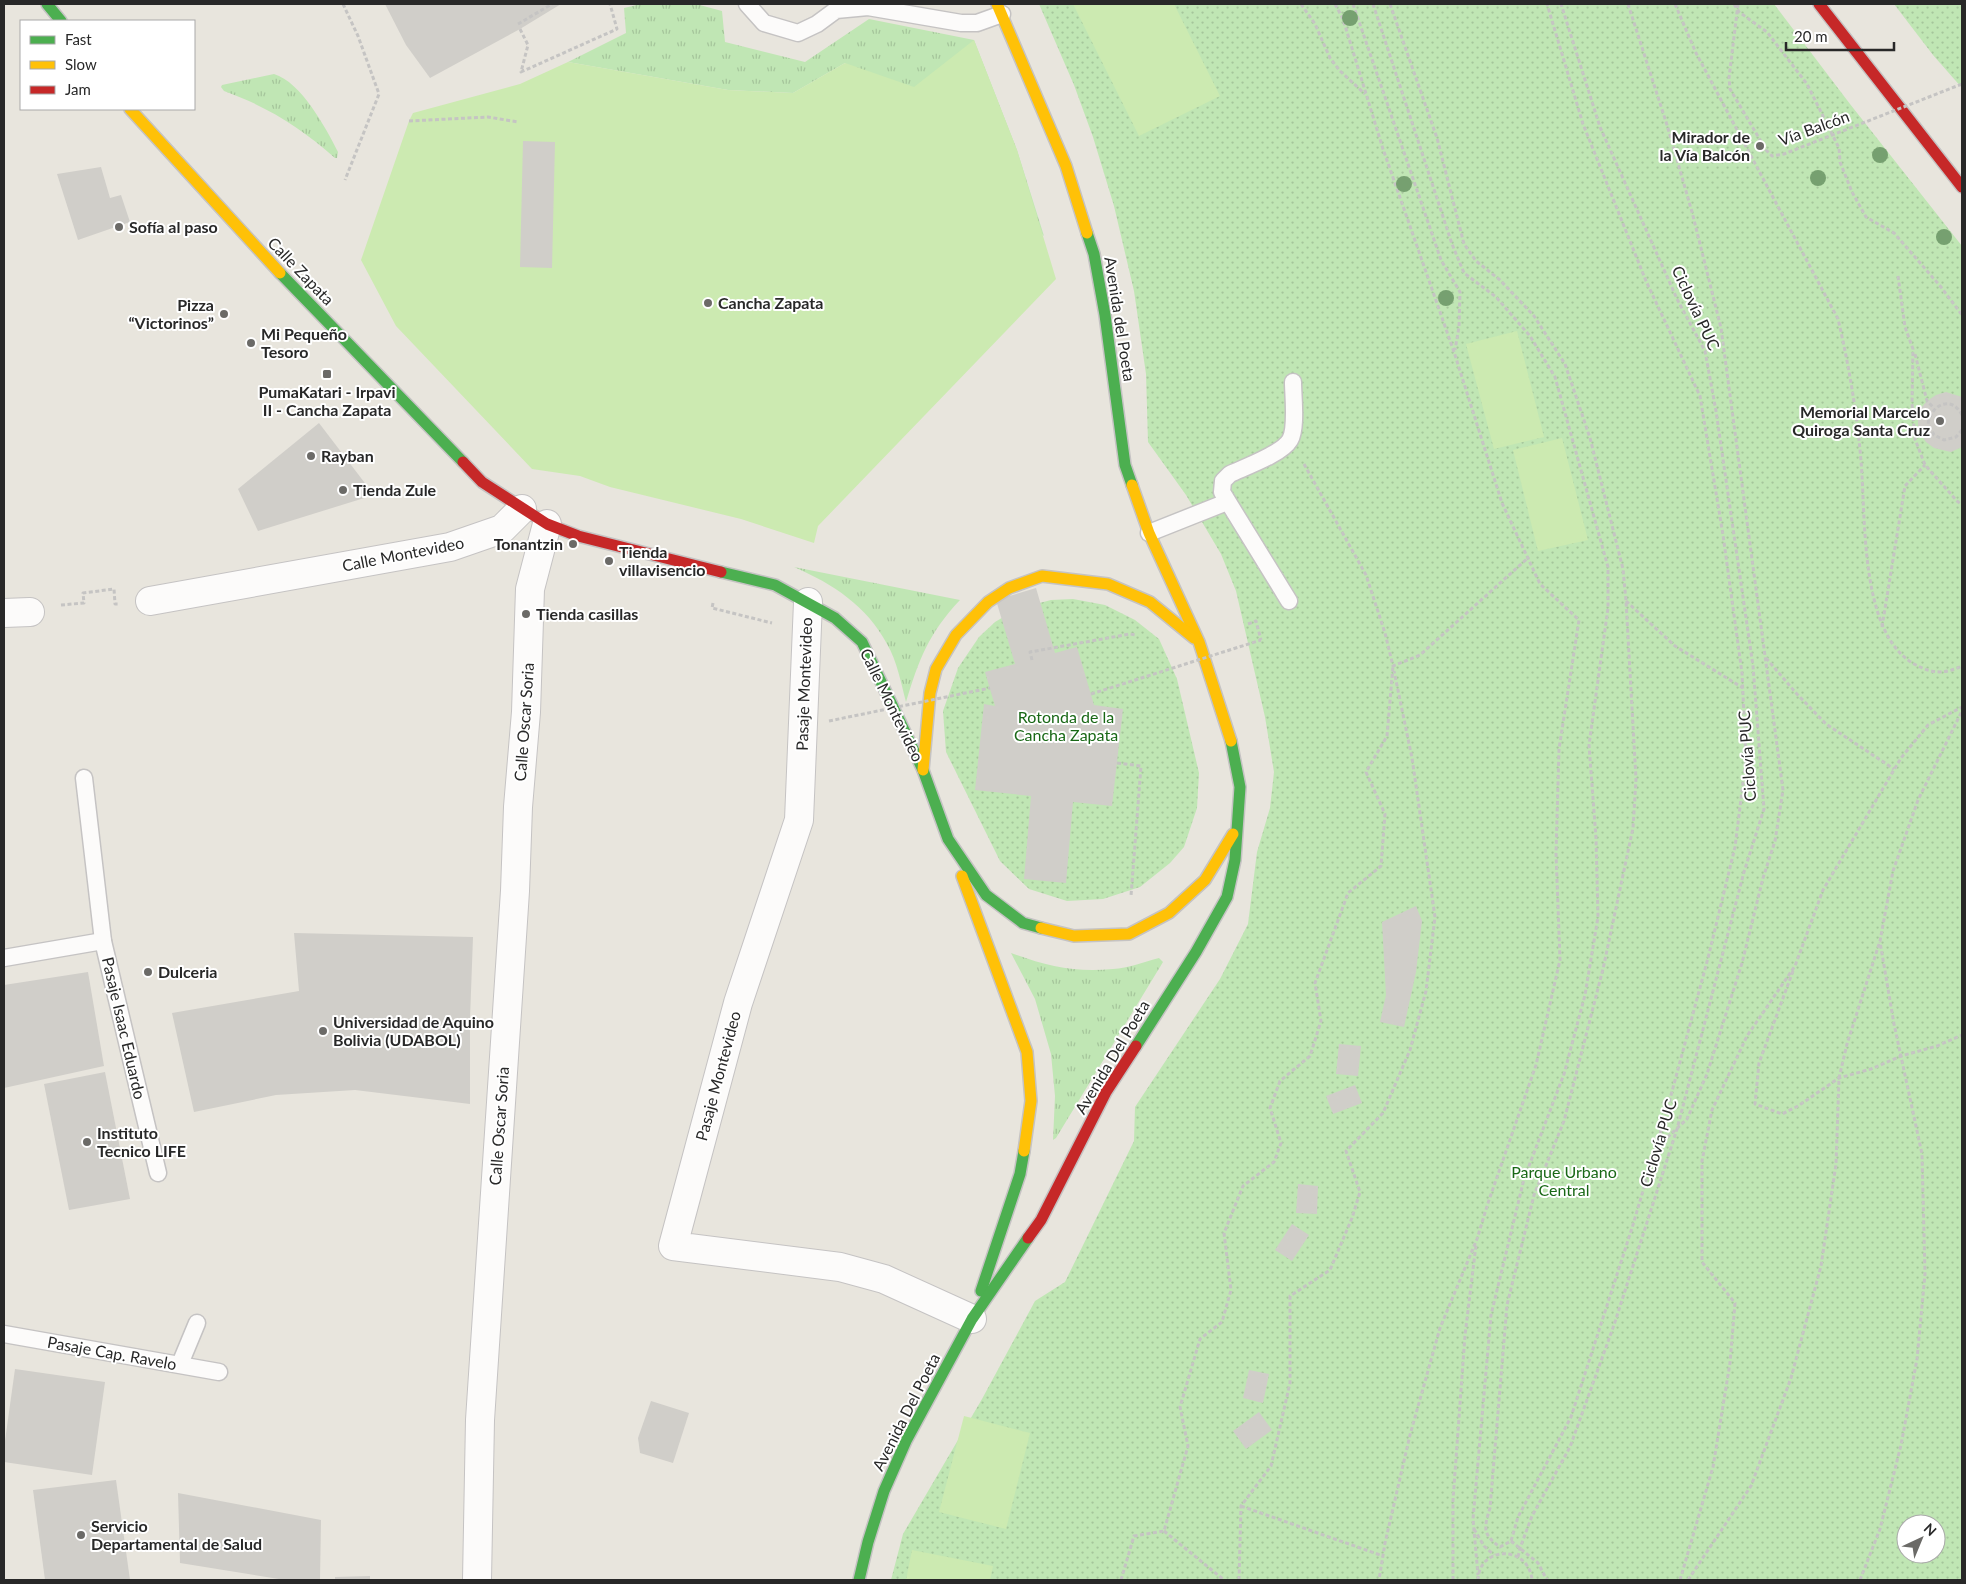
<svg xmlns="http://www.w3.org/2000/svg" width="1966" height="1584" font-family="Lato,sans-serif">
<defs>
<pattern id="grass-tufts" width="24" height="20" patternUnits="userSpaceOnUse" patternTransform="scale(1.25)"><rect width="24" height="20" fill="#c0e6b4"/><path d="M3 7l-1-3M5 7V3M7 7l1-3M15 17l-1-3M17 17v-4M19 17l1-3" fill="none" stroke="#a5c59b"/></pattern>
<pattern id="park-dots" width="8" height="8" patternUnits="userSpaceOnUse" patternTransform="scale(1.25)"><rect width="8" height="8" fill="#c0e6b4"/><path d="M2 2h.1M6 6h.1" fill="none" stroke="#a5c59b" stroke-width="1.8" stroke-linecap="round"/></pattern>
</defs>
<rect width="100%" height="100%" fill="#e8e5dd"/>
<g fill="url(#grass-tufts)">
<path d="M641 4H696L722 11 725 42 805 62 869 19 974 40 1017 150 1044 236 845 63 793 93 728 90 568 62 626 33 624 8Z"/>
<path d="M274 74C301 82 326 128 338 152L337 158H335C300 127 268 107 224 91L221 87 222 85Z"/>
<path d="M794 567 960 600C929 633 919 659 906 702 901 683 897 661 887 644 867 606 833 584 794 567Z"/>
<path d="M1011 953C1046 966 1076 973 1113 969 1128 968 1144 962 1159 958L1163 962 1056 1138 1053 1140 1055 1096 1051 1054 1035 999Z"/>
</g>
<g fill="url(#park-dots)" fill-rule="evenodd">
<path d="M1039 4H1774L1850 104 1962 246V1580H891L903 1534 982 1399 1035 1301 1065 1282 1134 1141 1135 1107 1220 979 1248 924 1257 852 1270 808 1274 772 1265 717 1236 591 1221 554 1186 495 1148 442 1146 374 1134 291 1114 206 1093 137 1074 85ZM1906 1524H1936V1554H1906Z"/>
<path d="M1894 4H1962V88L1933 55Z"/>
<path d="M1073 599 1105 605 1135 620 1159 639 1177 679 1199 773 1197 808 1184 847 1170 863 1140 887 1103 899 1067 901 1029 889 1000 861 946 752 943 711 958 668 979 637 995 622 1017 609 1051 600Z"/>
</g>
<g fill="#cceab1">
<path d="M1073 4H1174L1220 96 1139 136Z"/>
<path d="M974 40 1017 150 1056 279 818 526 814 543 741 519 610 487 580 476 532 469 396 326 361 260 409 121 413 113 520 84 568 62 728 90 793 93 845 63 914 87Z"/>
<path d="M1517 331 1544 437 1494 449 1466 344Z"/>
<path d="M1562 438 1588 540 1538 551 1513 450Z"/>
<path d="M964 1416 1030 1433 1006 1529 939 1512Z"/>
<path d="M912 1550 993 1566 990 1580H906Z"/>
</g>
<g fill="#d0cec9">
<path d="M385 4H561L520 29 430 78 406 45Z"/>
<path d="M523 141 555 142 552 268 520 267Z"/>
<path d="M101 167 110 198 121 195 130 222 78 240 57 174Z"/>
<path d="M1946 392 1962 397V447L1951 452 1934 448 1926 442 1921 435 1918 426V417L1921 408 1927 401 1936 395Z"/>
<path d="M319 423 374 495 258 531 238 489Z"/>
<path d="M1036 588 1055 653 1077 647 1094 705 1123 709 1112 806 1073 802 1066 883 1024 879 1031 796 975 790 984 704 995 706 985 672 1015 664 996 600Z"/>
<path d="M1416 906 1422 921 1416 972 1404 1027 1380 1022 1386 995 1382 922Z"/>
<path d="M294 933 473 937 470 1019V1104L355 1090 276 1095 194 1112 172 1013 299 991Z"/>
<path d="M88 972 104 1066 4 1088V985Z"/>
<path d="M1339 1044 1361 1046 1358 1076 1336 1074Z"/>
<path d="M105 1072 130 1199 69 1210 44 1084Z"/>
<path d="M1355 1085 1362 1103 1333 1114 1326 1096Z"/>
<path d="M1298 1184 1318 1186 1317 1214 1296 1213Z"/>
<path d="M1292 1224 1309 1235 1292 1261 1275 1250Z"/>
<path d="M15 1369 105 1382 92 1475 4 1462V1448Z"/>
<path d="M1249 1370 1269 1374 1263 1403 1243 1398Z"/>
<path d="M651 1401 689 1413 673 1463 640 1453 638 1438Z"/>
<path d="M1259 1412 1272 1430 1246 1449 1233 1431Z"/>
<path d="M116 1480 130 1580H45L33 1490Z"/>
<path d="M178 1493 321 1520 320 1580H285L180 1563Z"/>
<path d="M370 1576V1580H335V1577Z"/>
</g>
<g fill="none" stroke-linecap="round" stroke-linejoin="round">
<g stroke="#c5c3c3" stroke-width="19">
<g id="lane">
<path d="M747 4 764 23 798 33 817 24 836 10 868 7 961 23H977L1002 14"/>
<path d="M1149 533 1227 502"/>
<path d="M1289 601 1222 492 1223 481 1230 474C1245 467 1282 454 1290 440 1297 428 1293 396 1293 382"/>
<path d="M84 778 103 941 158 1173"/>
<path d="M4 958 103 941"/>
<path d="M4 1334 219 1372"/>
<path d="M180 1364 197 1323"/>
</g>
</g>
<g stroke="#c5c3c3" stroke-width="30">
<g id="street">
<path d="M150 601 450 547 502 529 522 509"/>
<path d="M808 602 799 820 738 1003 673 1246 840 1267 884 1279 972 1319"/>
<path d="M4 613 30 612"/>
<path d="M477 1580 480 1420 515 891 518 807 526 712 530 589 547 524"/>
</g>
</g>
<g stroke="#c5c3c3" stroke-width="14">
<g id="fast">
<path d="M47 4 61 21"/>
<path d="M1087 233 1094 254 1105 315 1125 465 1132 485"/>
<path d="M280 273 463 462"/>
<path d="M721 572 775 585 835 618 862 642 923 770 948 839 986 895 1023 923 1041 928"/>
<path d="M1136 1046 1196 952 1227 897 1235 860 1240 787 1231 741"/>
<path d="M981 1291 1020 1174 1024 1151"/>
<path d="M859 1580 868 1542 884 1491 906 1441 972 1319 1028 1238"/>
</g>
</g>
<g stroke="#c5c3c3" stroke-width="14">
<g id="slow">
<path d="M997 4 1066 166 1087 233"/>
<path d="M130 109 280 273"/>
<path d="M1132 485 1149 533 1199 642 1231 741"/>
<path d="M923 770 930 693 936 669 956 635 988 602 1009 588 1042 576 1108 584 1150 602 1194 638"/>
<path d="M962 876 1027 1052 1031 1101 1024 1151"/>
<path d="M1041 928 1074 936 1129 934 1169 913 1205 880 1233 834"/>
</g>
</g>
<g stroke="#c5c3c3" stroke-width="14">
<g id="jam">
<path d="M1819 4 1962 187"/>
<path d="M463 462 482 482 547 524 578 536 721 572"/>
<path d="M1028 1238 1041 1220 1106 1092 1136 1046"/>
</g>
</g>
<g stroke="#c5c4c3" stroke-width="3" stroke-dasharray="4 2.5" stroke-linecap="butt">
<path d="M343 4 358 36 379 94 345 180"/>
<path d="M1301 4 1315 24 1330 58 1340 71 1365 94"/>
<path d="M1335 4 1343 19 1383 149 1454 352 1502 503 1540 584 1579 620 1559 749 1556 853 1560 960 1536 1065 1488 1203 1477 1239 1440 1328 1410 1435 1385 1543 1379 1580"/>
<path d="M1353 4 1441 260 1460 292 1459 327 1455 350"/>
<path d="M1373 4 1452 244 1464 273 1496 297 1530 336 1555 377 1608 567V608L1589 745 1596 838 1598 917 1585 995 1564 1074 1524 1179 1491 1315 1473 1519 1478 1575"/>
<path d="M1390 4 1437 138 1464 244 1476 261 1500 280 1534 316 1565 364 1590 438 1623 569 1626 601 1636 779 1633 828 1603 969 1564 1121 1534 1195 1507 1305 1490 1508C1484 1528 1482 1534 1500 1547L1511 1541 1518 1517 1571 1417 1632 1228 1667 1110 1708 958 1735 847 1746 759 1742 673 1723 535 1700 396 1646 281 1583 124 1547 4"/>
<path d="M1628 4 1667 125 1692 212 1721 328 1783 790 1775 841 1763 878 1742 963 1707 1074 1687 1119 1656 1148"/>
<path d="M1675 4 1696 53 1838 319C1849 366 1857 413 1861 461 1866 517 1859 636 1916 665 1933 674 1945 674 1962 666"/>
<path d="M1734 4 1739 12 1767 32 1807 84 1839 148 1840 162 1852 192 1866 217 1894 233 1941 287 1962 315"/>
<path d="M518 24 552 4"/>
<path d="M520 29 528 45 521 72 617 29 610 4"/>
<path d="M409 121 488 117 518 122"/>
<path d="M1898 276 1905 327 1913 349 1912 404 1915 439 1925 465 1957 501 1962 505"/>
<path d="M1915 354 1927 401 1934 408"/>
<path d="M1962 415C1952 395 1931 404 1928 424L1934 435 1944 440 1956 437 1962 430"/>
<path d="M1304 464 1366 575 1385 633 1393 666 1420 655 1529 557"/>
<path d="M1626 601 1675 646 1743 688"/>
<path d="M713 603 712 608 772 623"/>
<path d="M61 605 84 603 83 593 114 589 115 604H119"/>
<path d="M1248 624 1256 621 1261 640"/>
<path d="M1882 627 1905 486 1925 465"/>
<path d="M1766 658 1796 693 1826 724 1894 769"/>
<path d="M1032 660 1030 652 1130 634 1136 635"/>
<path d="M1117 763 1141 766 1131 896"/>
<path d="M1793 971 1759 1063 1755 1104 1782 1114 1798 1106 1839 1078 1871 1069 1901 1056 1937 1046 1962 1035"/>
<path d="M1241 1506 1383 1556"/>
<path d="M1474 1529 1484 1546 1494 1555"/>
<path d="M1164 1531 1224 1580"/>
<path d="M1511 1541 1538 1563 1547 1580"/>
<path d="M1518 1557 1520 1548 1532 1516 1570 1447 1614 1325 1677 1129 1744 872 1764 809 1753 666 1716 411 1705 351 1678 301 1600 127 1561 4"/>
<path d="M1121 1580 1134 1536 1164 1531 1188 1446 1180 1407 1200 1339 1222 1322 1231 1290 1224 1233 1243 1186 1274 1162 1281 1143 1270 1108 1280 1081 1310 1056 1321 1021 1315 983 1348 893 1381 866 1385 814 1366 772 1387 736 1393 666"/>
<path d="M1239 1580 1241 1506 1271 1466 1290 1383V1296L1330 1270 1352 1218 1360 1192 1346 1151 1383 1113 1410 1050 1426 991 1435 917 1412 758 1394 671"/>
<path d="M1453 1580V1500L1465 1335 1476 1245"/>
<path d="M1478 1580C1479 1545 1529 1545 1532 1580"/>
<path d="M1680 1580 1713 1467 1730 1363 1735 1303 1702 1262V1161L1712 1110 1747 1036 1795 966 1823 890 1901 758 1928 725 1962 707"/>
<path d="M1688 1580 1751 1486 1791 1378 1821 1266 1836 1164 1839 1078 1847 1044 1880 941 1893 871 1918 800 1962 711"/>
<path d="M1860 1580 1880 1529 1901 1445 1917 1359 1925 1274 1922 1154 1894 1024 1880 942"/>
</g>
<use href="#lane" stroke="#fcfbfa" stroke-width="16"/>
<use href="#street" stroke="#fcfbfa" stroke-width="28"/>
<use href="#fast" stroke="#4caf50" stroke-width="11"/>
<use href="#slow" stroke="#ffc107" stroke-width="11"/>
<use href="#jam" stroke="#c62828" stroke-width="11"/>
<g stroke="#c5c4c3" stroke-width="3" stroke-dasharray="4 2.5" stroke-linecap="butt">
<path d="M1738 4 1729 78 1730 89 1766 150 1772 156 1784 154 1962 84"/>
<path d="M1091 694 1261 640"/>
<path d="M829 721 990 688"/>
</g>
</g>
<g fill="#76a070">
<circle cx="1350" cy="18" r="8"/>
<circle cx="1880" cy="155" r="8"/>
<circle cx="1818" cy="178" r="8"/>
<circle cx="1404" cy="184" r="8"/>
<circle cx="1944" cy="237" r="8"/>
<circle cx="1446" cy="298" r="8"/>
</g>
<g fill="#6b6a67" stroke="#fff" stroke-width="2">
<circle cx="1760" cy="146" r="5"/>
<circle cx="119" cy="227" r="5"/>
<circle cx="708" cy="303" r="5"/>
<circle cx="224" cy="314" r="5"/>
<circle cx="251" cy="343" r="5"/>
<rect x="322" y="369" width="10" height="10" rx="2.5"/>
<circle cx="1940" cy="421" r="5"/>
<circle cx="311" cy="456" r="5"/>
<circle cx="343" cy="490" r="5"/>
<circle cx="573" cy="544" r="5"/>
<circle cx="609" cy="561" r="5"/>
<circle cx="526" cy="614" r="5"/>
<circle cx="148" cy="972" r="5"/>
<circle cx="323" cy="1031" r="5"/>
<circle cx="87" cy="1142" r="5"/>
<circle cx="81" cy="1535" r="5"/>
</g>
<g text-anchor="middle" stroke-width="4" stroke-linejoin="round" paint-order="stroke">
<g font-size="16" fill="#282828" stroke="#fff">
<text transform="translate(1814 128) rotate(-20)" y="6">Vía Balcón</text>
<text transform="translate(301 271) rotate(46)" y="6">Calle Zapata</text>
<text transform="translate(1696 308) rotate(65)" y="6">Ciclovía PUC</text>
<text transform="translate(1120 319) rotate(81)" y="6">Avenida del Poeta</text>
<text transform="translate(403 554) rotate(-11)" y="6">Calle Montevideo</text>
<text transform="translate(804 684) rotate(-88)" y="6">Pasaje Montevideo</text>
<text transform="translate(892 705) rotate(64)" y="6">Calle Montevideo</text>
<text transform="translate(524 722) rotate(-86)" y="6">Calle Oscar Soria</text>
<text transform="translate(1747 756) rotate(-94)" y="6">Ciclovía PUC</text>
<text transform="translate(124 1028) rotate(77)" y="6">Pasaje Isaac Eduardo</text>
<text transform="translate(1112 1057) rotate(-59)" y="6">Avenida Del Poeta</text>
<text transform="translate(718 1076) rotate(-75)" y="6">Pasaje Montevideo</text>
<text transform="translate(499 1126) rotate(-86)" y="6">Calle Oscar Soria</text>
<text transform="translate(1658 1143) rotate(-73)" y="6">Ciclovía PUC</text>
<text transform="translate(112 1353) rotate(10)" y="6">Pasaje Cap. Ravelo</text>
<text transform="translate(906 1412) rotate(-63)" y="6">Avenida Del Poeta</text>
</g>
<g font-size="16" font-weight="bold" fill="#282828" stroke="#fff" text-anchor="start">
<text x="1750" y="143" text-anchor="end">Mirador de<tspan x="1750" dy="18">la Vía Balcón</tspan></text>
<text x="129" y="233">Sofía al paso</text>
<text x="718" y="309">Cancha Zapata</text>
<text x="214" y="311" text-anchor="end">Pizza<tspan x="214" dy="18">“Victorinos”</tspan></text>
<text x="261" y="340">Mi Pequeño<tspan x="261" dy="18">Tesoro</tspan></text>
<text x="327" y="398" text-anchor="middle">PumaKatari - Irpavi<tspan x="327" dy="18">II - Cancha Zapata</tspan></text>
<text x="1930" y="418" text-anchor="end">Memorial Marcelo<tspan x="1930" dy="18">Quiroga Santa Cruz</tspan></text>
<text x="321" y="462">Rayban</text>
<text x="353" y="496">Tienda Zule</text>
<text x="563" y="550" text-anchor="end">Tonantzin</text>
<text x="619" y="558">Tienda<tspan x="619" dy="18">villavisencio</tspan></text>
<text x="536" y="620">Tienda casillas</text>
<text x="158" y="978">Dulceria</text>
<text x="333" y="1028">Universidad de Aquino<tspan x="333" dy="18">Bolivia (UDABOL)</tspan></text>
<text x="97" y="1139">Instituto<tspan x="97" dy="18">Tecnico LIFE</tspan></text>
<text x="91" y="1532">Servicio<tspan x="91" dy="18">Departamental de Salud</tspan></text>
</g>
<g font-size="16" fill="#196816" stroke="#fff">
<text x="1066" y="723">Rotonda de la<tspan x="1066" dy="18">Cancha Zapata</tspan></text>
<text x="1564" y="1178">Parque Urbano<tspan x="1564" dy="18">Central</tspan></text>
</g>
</g>
<rect width="1966" height="1584" fill="none" stroke="#282828" stroke-width="10"/>
<rect x="20" y="20" width="175" height="90" fill="#ffffff" stroke="#a9a9a9"/>
<rect x="30" y="36" width="25" height="8" fill="#4caf50" stroke="#a9a9a9"/>
<text x="65" y="45" font-size="15" fill="#282828">Fast</text>
<rect x="30" y="61" width="25" height="8" fill="#ffc107" stroke="#a9a9a9"/>
<text x="65" y="70" font-size="15" fill="#282828">Slow</text>
<rect x="30" y="86" width="25" height="8" fill="#c62828" stroke="#a9a9a9"/>
<text x="65" y="95" font-size="15" fill="#282828">Jam</text>
<g transform="translate(1921 1539) rotate(44)"><circle r="24" fill="#ffffff" stroke="#a9a9a9"/>
<path d="M0-4L9 19L0 12L-9 19Z" fill="#6b6a67"/>
<text y="-8" font-size="14" font-weight="bold" text-anchor="middle" fill="#282828">N</text>
</g>
<path d="M1786 42v8h108v-8" fill="none" stroke="#282828" stroke-width="2.5"/>
<text x="1794" y="42" font-size="15" fill="#282828" stroke="#ffffff" stroke-width="4" paint-order="stroke">20 m</text>
</svg>
